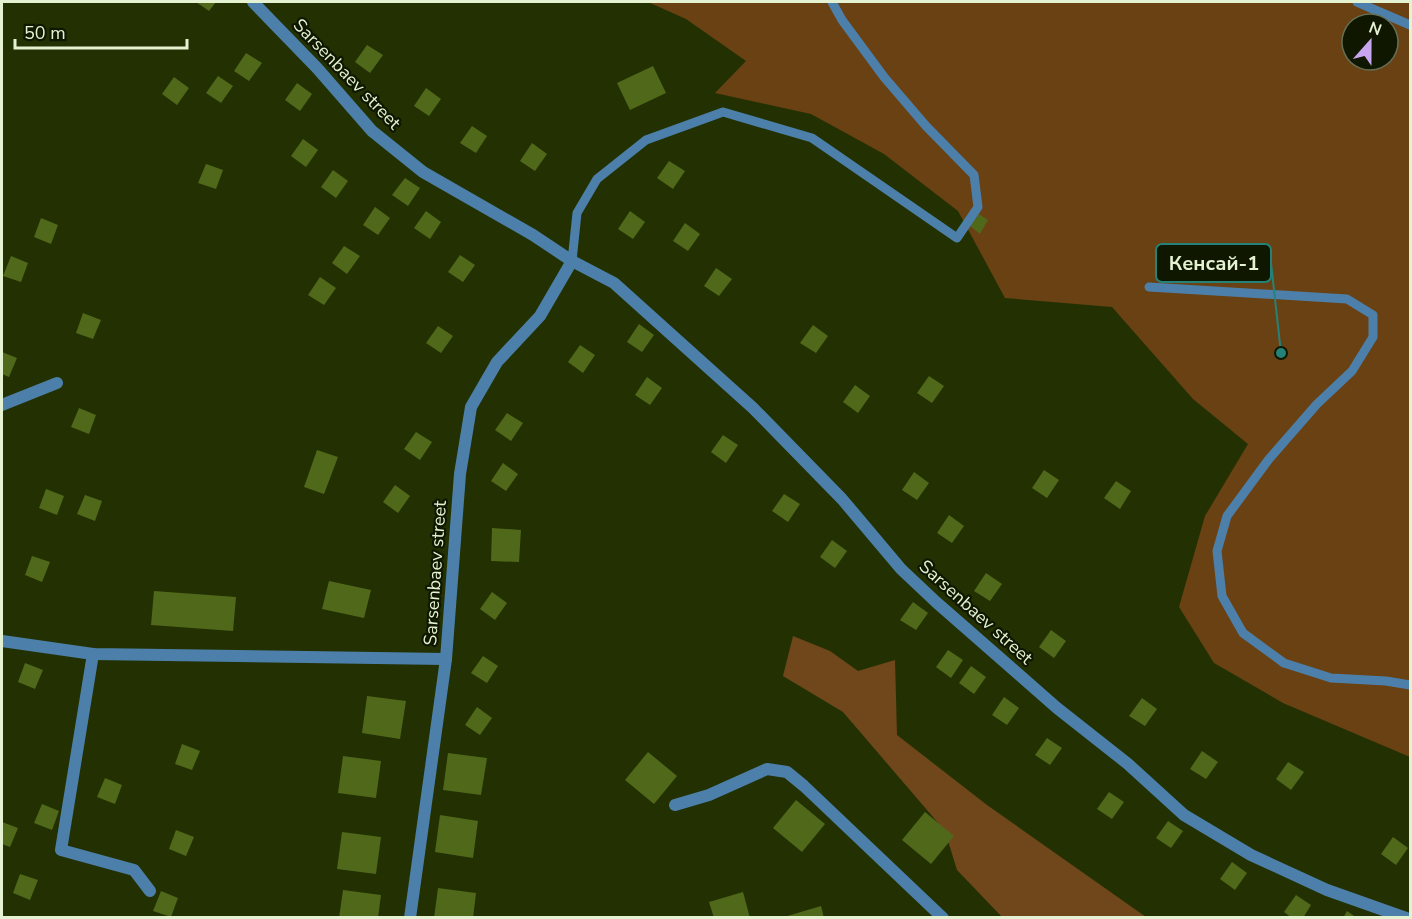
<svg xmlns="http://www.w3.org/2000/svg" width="1412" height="919" font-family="'Nunito Sans',sans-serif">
<rect width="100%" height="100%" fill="#233102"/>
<path fill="#694113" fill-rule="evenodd" d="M648 2H1410V757L1283 703 1214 663 1179 607 1205 516 1248 444 1193 399 1112 307 1005 298 958 211 884 154 811 114 715 93 746 61 686 19ZM1352 24H1388V60H1352Z"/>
<path fill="#6f471b" d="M793 636 830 651 858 671 895 660 897 735 987 805 1146 917H1002L957 870 945 831 843 712 783 676Z"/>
<g fill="#50681a">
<path d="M196 2H216L209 11Z"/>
<path d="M367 45 383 55 370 73 355 62Z"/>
<path d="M246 53 262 63 249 81 234 71Z"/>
<path d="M653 66 666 93 630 110 617 83Z"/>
<path d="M218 76 233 86 221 103 206 93Z"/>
<path d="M174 77 189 88 177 105 162 94Z"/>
<path d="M297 83 312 94 300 111 285 100Z"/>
<path d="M426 88 441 99 429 116 414 106Z"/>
<path d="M472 126 487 136 476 153 460 143Z"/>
<path d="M303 139 318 150 306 167 291 156Z"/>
<path d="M532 143 547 154 535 171 520 161Z"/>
<path d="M669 161 685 171 673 189 657 178Z"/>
<path d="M206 164 223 170 216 189 198 183Z"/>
<path d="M333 170 348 181 336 198 321 187Z"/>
<path d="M405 178 420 188 408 206 392 195Z"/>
<path d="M375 207 390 218 378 235 363 225Z"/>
<path d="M426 211 441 222 430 239 414 228Z"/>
<path d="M630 211 645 222 633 239 618 229Z"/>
<path d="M979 214 988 220 980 234 970 226Z"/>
<path d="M41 218 58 225 51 244 34 237Z"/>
<path d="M685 223 700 234 688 251 673 241Z"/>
<path d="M344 246 360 256 347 274 332 263Z"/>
<path d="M460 255 475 265 463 282 448 272Z"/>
<path d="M11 256 28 263 21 282 3 276Z"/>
<path d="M716 268 732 279 719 296 704 286Z"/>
<path d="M320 277 336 288 324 305 308 295Z"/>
<path d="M83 313 101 320 93 339 76 333Z"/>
<path d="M639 324 654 335 642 352 627 342Z"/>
<path d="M813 325 828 336 816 353 800 343Z"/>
<path d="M438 326 453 336 441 353 426 343Z"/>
<path d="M580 345 595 355 583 373 568 362Z"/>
<path d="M2 352 17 358 9 377 2 374Z"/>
<path d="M929 376 944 386 932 403 917 393Z"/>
<path d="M647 377 662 388 650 405 635 395Z"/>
<path d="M855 385 870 396 858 413 843 402Z"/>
<path d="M79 408 96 415 89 434 71 427Z"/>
<path d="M507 413 523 423 511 441 495 430Z"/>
<path d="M416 432 432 442 420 460 404 449Z"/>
<path d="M723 435 738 445 726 463 711 452Z"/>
<path d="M317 450 338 457 324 494 304 487Z"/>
<path d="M503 463 518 474 506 491 491 481Z"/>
<path d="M1044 470 1059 480 1047 498 1032 488Z"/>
<path d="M914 472 929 483 917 500 902 490Z"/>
<path d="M1116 481 1131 491 1120 509 1104 498Z"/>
<path d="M395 485 410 496 398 513 383 502Z"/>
<path d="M46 489 64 496 57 515 39 508Z"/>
<path d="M784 494 800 504 788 522 772 511Z"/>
<path d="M85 495 102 501 95 521 77 514Z"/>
<path d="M949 515 964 526 952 543 937 533Z"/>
<path d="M492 528 521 530 519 562 491 561Z"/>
<path d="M832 540 847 551 835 568 820 557Z"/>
<path d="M32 556 50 562 42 582 25 575Z"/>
<path d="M986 573 1002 584 990 601 974 591Z"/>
<path d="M329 581 371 590 364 618 322 609Z"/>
<path d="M154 591 236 597 233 631 151 625Z"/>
<path d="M492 592 507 603 495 620 480 609Z"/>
<path d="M913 602 928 613 916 630 900 620Z"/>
<path d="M1051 630 1066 641 1054 658 1039 647Z"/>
<path d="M948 650 963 660 951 678 936 667Z"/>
<path d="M483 656 498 666 487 683 471 673Z"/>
<path d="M25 663 43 670 35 689 18 682Z"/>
<path d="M971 666 986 677 974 694 959 683Z"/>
<path d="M367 696 406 701 400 739 362 733Z"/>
<path d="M1004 697 1019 708 1007 725 992 715Z"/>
<path d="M1142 698 1157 709 1145 726 1129 716Z"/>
<path d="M477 707 492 718 480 735 465 725Z"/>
<path d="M1047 738 1062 748 1050 765 1035 755Z"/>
<path d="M182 744 200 751 192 770 175 764Z"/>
<path d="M1202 751 1218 762 1206 779 1190 769Z"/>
<path d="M648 752 677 776 654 804 625 780Z"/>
<path d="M448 753 487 758 481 795 443 790Z"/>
<path d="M343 756 381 761 376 798 338 793Z"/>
<path d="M1288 762 1304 772 1291 790 1276 779Z"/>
<path d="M105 778 122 785 115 804 97 797Z"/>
<path d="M1109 792 1124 802 1112 819 1097 809Z"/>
<path d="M796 800 825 824 802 852 773 828Z"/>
<path d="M42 804 59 811 52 830 34 823Z"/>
<path d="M925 812 954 836 931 864 902 840Z"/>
<path d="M440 815 478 821 473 858 435 852Z"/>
<path d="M1168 821 1183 831 1171 848 1156 838Z"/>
<path d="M2 822 18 828 10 847 2 844Z"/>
<path d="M176 830 194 837 186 856 169 849Z"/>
<path d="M342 832 381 837 376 874 337 869Z"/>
<path d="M1393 837 1408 848 1396 865 1381 854Z"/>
<path d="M1232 862 1247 873 1235 890 1220 879Z"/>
<path d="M20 874 38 880 30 900 13 893Z"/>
<path d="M438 888 476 893 473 918H434Z"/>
<path d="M343 890 381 895 378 918H339Z"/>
<path d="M161 891 178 898 171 917 153 911Z"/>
<path d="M743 892 750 918H714L709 902Z"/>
<path d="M1296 895 1311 905 1303 918H1292L1284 912Z"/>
<path d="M821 906 824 918H784V917Z"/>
<path d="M1347 911 1357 918H1343Z"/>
</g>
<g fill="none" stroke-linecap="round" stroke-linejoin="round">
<g stroke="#4c80ab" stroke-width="9">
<path d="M1357 2 1410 25"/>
<path d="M572 261 577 213 597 179 646 140 723 112 812 138 957 238 978 207 974 175 926 126 884 77 842 20 832 2"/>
<path d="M1149 287 1347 299 1373 315V337L1352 371 1317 404 1269 459 1227 516 1217 551 1222 596 1243 633 1284 663 1331 678 1386 681 1410 685"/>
</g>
<g stroke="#4c80ab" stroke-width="12">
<path d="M253 2 317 68 372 131 423 172 533 235 572 261 614 283 753 408 842 499 901 569 936 602 1057 708 1128 764 1184 815 1251 855 1327 890 1406 918"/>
<path d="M2 405 57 383"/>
<path d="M2 641 93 654 446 659"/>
<path d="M93 654 61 850 134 870 150 891"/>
<path d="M675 805 709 795 767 769 787 772 804 786 943 918"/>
<path d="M410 918 446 659 460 474 471 407 497 362 540 316 572 261"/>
</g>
</g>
<g text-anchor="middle" stroke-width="4.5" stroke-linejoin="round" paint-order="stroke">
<g font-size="18" fill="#e5f2d2" stroke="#0f1701">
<text transform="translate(347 74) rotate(46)" y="6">Sarsenbaev street</text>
<text transform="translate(435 573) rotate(-86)" y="6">Sarsenbaev street</text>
<text transform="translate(976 612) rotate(42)" y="6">Sarsenbaev street</text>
</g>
</g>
<path fill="none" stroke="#248278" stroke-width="2" d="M1281 353L1271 263"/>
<circle fill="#248278" stroke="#0f1701" stroke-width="2" cx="1281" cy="353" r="6"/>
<rect fill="#0f1701" stroke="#248278" stroke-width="2" x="1156" y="244" width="115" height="38" rx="6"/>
<g font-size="20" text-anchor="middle" font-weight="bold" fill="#e5f2d2">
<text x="1214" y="270">Кенсай-1</text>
</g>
<rect width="1412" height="919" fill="none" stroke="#e5f2d2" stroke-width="6"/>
<g transform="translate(1370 42) rotate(21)"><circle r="28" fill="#0f1701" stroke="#656f55" stroke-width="1.5"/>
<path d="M0-4.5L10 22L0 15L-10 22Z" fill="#c8a6ef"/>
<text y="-9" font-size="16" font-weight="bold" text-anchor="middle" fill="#e5f2d2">N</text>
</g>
<path d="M15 39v9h172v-9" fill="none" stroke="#e5f2d2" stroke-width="3"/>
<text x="24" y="39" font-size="18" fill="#e5f2d2" stroke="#0f1701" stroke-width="4.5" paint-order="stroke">50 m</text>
</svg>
